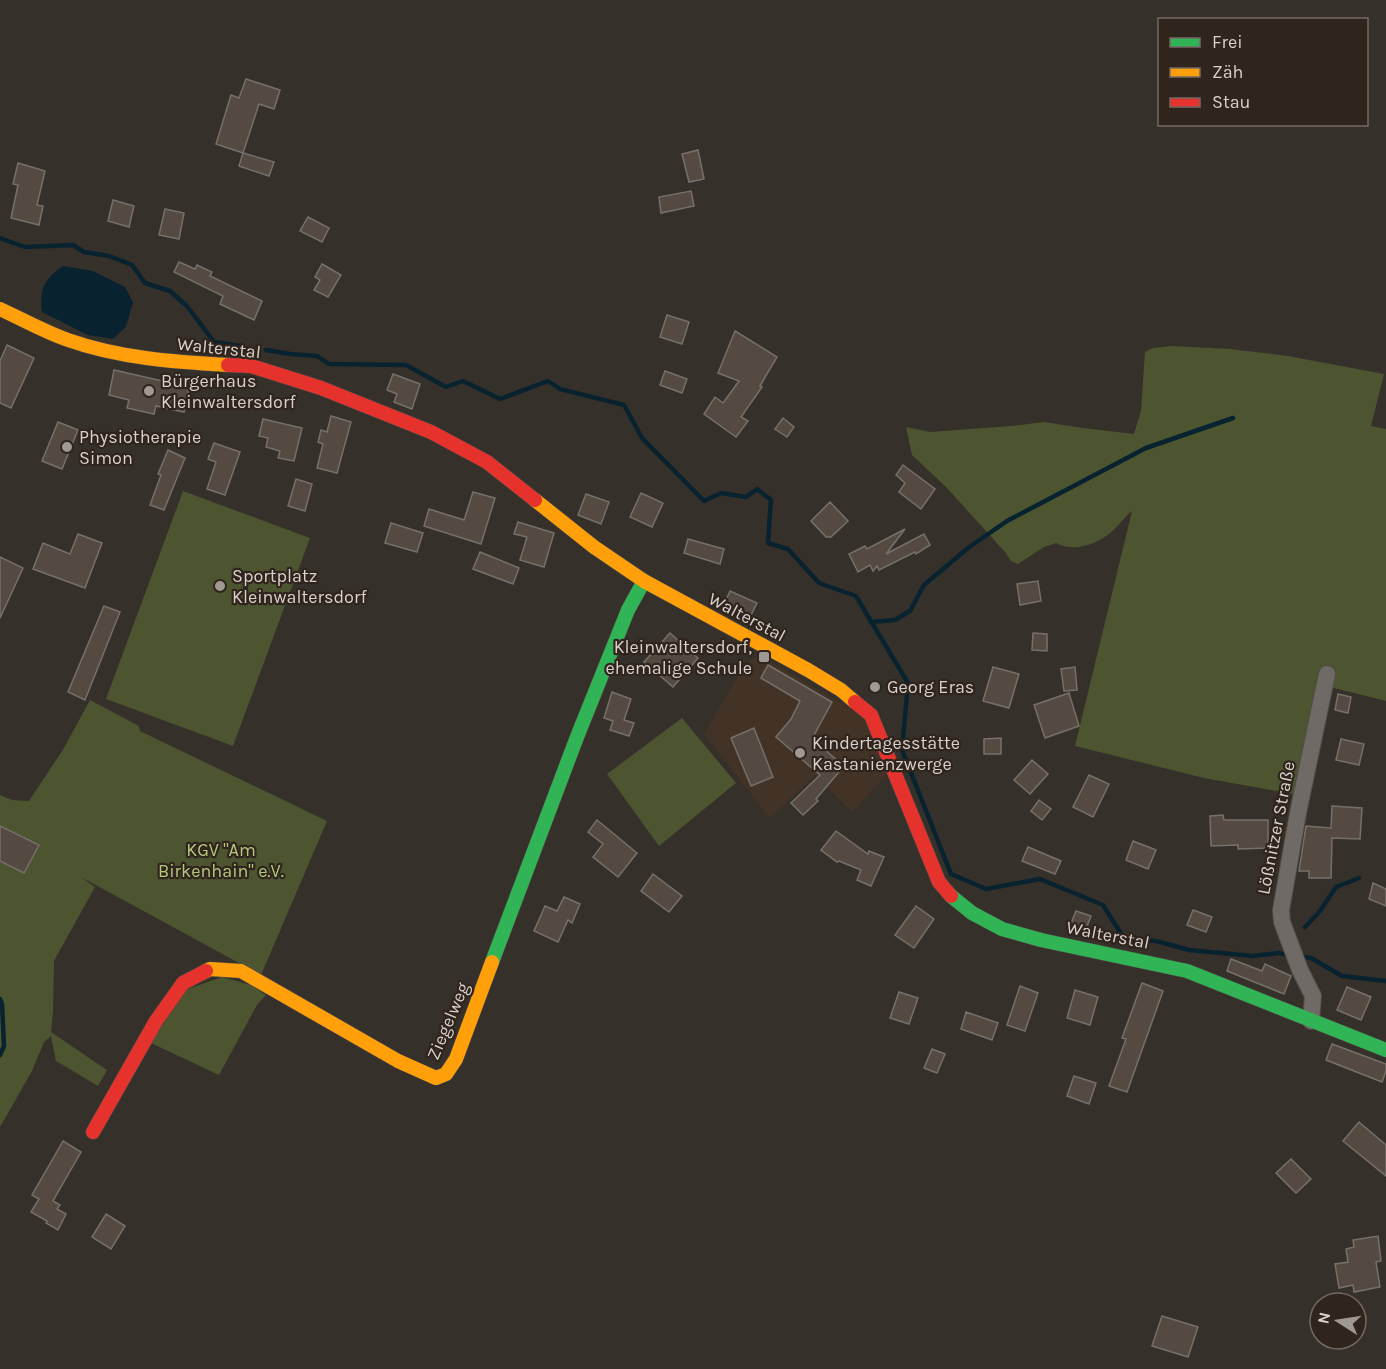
<svg xmlns="http://www.w3.org/2000/svg" width="1386" height="1369" font-family="Karla,sans-serif">
<rect width="100%" height="100%" fill="#36302a"/>
<path fill="#433327" d="M759 655 867 718 890 771 852 812 815 775 770 818 704 734 746 663Z"/>
<g fill="#4c5430">
<path d="M1171 346 1230 349 1288 356 1384 374 1371 426 1386 429V701L1318 684 1293 794 1204 778 1075 746 1132 511C1124 517 1117 528 1109 534 1093 546 1072 552 1056 543L1044 547 1018 564 1011 561 1005 552 946 487 912 455 906 427 930 432 1011 426 1044 422 1083 428 1134 434 1141 411 1145 352 1153 348Z"/>
<path d="M183 491 310 538 233 746 106 699Z"/>
<path d="M90 700 139 726 140 731 327 821 261 975 81 877 95 887 54 961 53 1012 51 1032 107 1070 98 1086 56 1061 51 1036 44 1042 32 1071 0 1127V795L12 800 29 801 64 748Z"/>
<path d="M682 718 736 783 659 846 607 774Z"/>
<path d="M222 977 251 985 266 995 257 1005 219 1075 151 1043 185 990Z"/>
</g>
<path fill="#08232f" d="M63 266 93 271 125 287 133 302 126 327 113 339 88 335 42 312C39 290 44 279 63 266Z"/>
<g fill="none" stroke-linecap="round" stroke-linejoin="round">
<g stroke="#08232f" stroke-width="4.5">
<path d="M0 238 25 247 73 245 84 252 109 256 132 265 145 283 170 291 187 306 214 342 240 346"/>
<path d="M266 350 290 354 317 356 329 364 406 365 446 387 463 381 500 399 548 381 560 389 624 405 642 438 704 501 721 493 746 497 757 489 771 500 768 543 788 549 819 583 856 596 908 683 902 750 951 874 986 889 1040 879 1103 905 1125 940 1156 941 1189 950 1253 956 1279 953 1289 955"/>
<path d="M871 622 895 620 910 611 924 585 968 548 1007 521 1146 448 1233 418"/>
<path d="M1305 927 1320 911 1336 887 1359 878"/>
<path d="M1298 956 1311 958 1342 976 1386 981"/>
<path d="M0 999 2 1004 4 1046 0 1055"/>
</g>
</g>
<g fill="#544a41" stroke="#75706b" stroke-width="1.5">
<path d="M246 79 280 90 274 109 259 104 243 153 274 162 269 176 239 166 243 153 216 144 231 95 239 98Z"/>
<path d="M698 150 704 179 689 182 682 154Z"/>
<path d="M18 163 45 171 37 205 43 206 39 225 11 218 18 185 13 184Z"/>
<path d="M691 191 694 206 661 213 659 197Z"/>
<path d="M113 200 134 206 129 227 108 221Z"/>
<path d="M165 209 184 213 179 239 159 235Z"/>
<path d="M308 217 329 228 322 242 300 231Z"/>
<path d="M179 262 195 269 197 265 212 272 210 276 262 301 254 320 220 304 223 296 174 272Z"/>
<path d="M322 264 341 275 328 297 314 290 320 280 315 277Z"/>
<path d="M667 315 689 322 682 344 660 337Z"/>
<path d="M735 331 777 357 760 386 762 387 741 417 748 421 736 437 704 414 715 397 723 403 739 381 718 373Z"/>
<path d="M7 345 34 358 11 408 0 403V361Z"/>
<path d="M114 370 189 387 184 412 156 406 154 414 127 408 129 400 109 395Z"/>
<path d="M665 371 687 379 682 393 660 385Z"/>
<path d="M393 374 420 384 412 409 394 402 397 394 387 390Z"/>
<path d="M331 416 351 422 337 473 317 468 323 444 318 442 321 430 327 432Z"/>
<path d="M783 418 794 427 787 437 775 429Z"/>
<path d="M263 419 302 428 294 461 278 458 280 451 266 447 268 438 259 436Z"/>
<path d="M58 422 78 430 62 469 42 461Z"/>
<path d="M214 443 240 452 225 495 207 489 216 462 208 459Z"/>
<path d="M168 450 185 458 164 510 150 505 161 475 158 474Z"/>
<path d="M903 465 935 489 921 509 899 492 905 483 896 475Z"/>
<path d="M296 479 312 484 305 511 288 506Z"/>
<path d="M473 492 495 498 481 544 424 526 429 509 464 520Z"/>
<path d="M641 493 663 503 652 527 630 517Z"/>
<path d="M586 494 609 502 601 524 578 515Z"/>
<path d="M830 502 848 521 831 537H826L811 521Z"/>
<path d="M518 522 554 533 544 567 520 560 527 537 514 534Z"/>
<path d="M391 523 423 533 417 552 385 543Z"/>
<path d="M905 529 886 554 924 534 930 545 916 554 915 552 879 570 877 566 873 571 870 565 858 572 849 554 865 546 867 549Z"/>
<path d="M78 534 102 543 85 588 33 569 43 543 70 554Z"/>
<path d="M688 539 724 549 720 564 684 553Z"/>
<path d="M480 552 519 568 513 584 473 569Z"/>
<path d="M0 557 23 568 0 618Z"/>
<path d="M1038 581 1041 601 1020 605 1017 584Z"/>
<path d="M730 591 757 603 748 621 723 607Z"/>
<path d="M104 606 120 612 85 700 68 692Z"/>
<path d="M670 633 698 658 673 687 644 662Z"/>
<path d="M1033 633 1047 634V651L1032 650Z"/>
<path d="M768 665 832 702 812 739 844 766 816 799 818 801 803 815 791 803 820 775 776 737 791 719 800 701 761 678Z"/>
<path d="M993 667 1019 674 1009 708 983 701Z"/>
<path d="M1075 667 1077 690 1064 691 1061 669Z"/>
<path d="M612 692 631 699 624 720 634 723 629 736 610 730 613 721 604 718Z"/>
<path d="M1069 693 1079 726 1045 738 1034 705Z"/>
<path d="M1338 694 1351 697 1348 713 1335 710Z"/>
<path d="M754 728 773 777 751 786 731 738Z"/>
<path d="M1001 738V754H984V739Z"/>
<path d="M1341 739 1364 744 1359 765 1336 760Z"/>
<path d="M1032 760 1048 774 1030 794 1014 780Z"/>
<path d="M1089 775 1109 784 1093 817 1073 807Z"/>
<path d="M1039 800 1051 809 1042 820 1031 811Z"/>
<path d="M1332 806 1362 808 1360 839 1332 838 1331 878H1309V871H1299L1306 826 1331 828Z"/>
<path d="M1223 815 1224 820H1268V848L1238 849V845L1211 846 1210 816Z"/>
<path d="M597 820 637 853 618 877 593 857 603 844 588 832Z"/>
<path d="M0 826 39 845 24 873 0 861Z"/>
<path d="M836 831 868 854 869 851 884 857 871 886 857 880 861 870 839 861 837 862 821 850Z"/>
<path d="M1133 841 1156 850 1148 869 1126 860Z"/>
<path d="M1028 847 1061 861 1055 874 1022 861Z"/>
<path d="M653 874 682 896 669 912 641 891Z"/>
<path d="M1373 883 1386 889V906L1369 899Z"/>
<path d="M564 897 580 904 572 923 568 920 558 942 534 931 545 906 557 911Z"/>
<path d="M916 906 934 919 914 948 895 935Z"/>
<path d="M1193 910 1212 917 1206 932 1187 925Z"/>
<path d="M1076 911 1091 916 1084 934 1068 931Z"/>
<path d="M1231 959 1262 971 1265 964 1291 976 1284 994 1227 971Z"/>
<path d="M1142 983 1163 991 1127 1092 1109 1086 1126 1039 1122 1038Z"/>
<path d="M1020 986 1038 993 1025 1031 1007 1025Z"/>
<path d="M1347 987 1371 997 1361 1020 1337 1010Z"/>
<path d="M1075 990 1098 997 1090 1025 1067 1018Z"/>
<path d="M899 992 918 998 909 1024 890 1018Z"/>
<path d="M966 1012 998 1023 992 1040 961 1029Z"/>
<path d="M1332 1044 1386 1064V1071L1382 1082 1326 1060Z"/>
<path d="M932 1049 945 1054 937 1073 924 1068Z"/>
<path d="M1074 1076 1096 1083 1089 1104 1067 1096Z"/>
<path d="M1359 1122 1386 1145V1176L1343 1141Z"/>
<path d="M63 1141 81 1152 53 1201 60 1205 57 1209 66 1214 58 1230 46 1223 47 1221 31 1212 39 1199 32 1195Z"/>
<path d="M1291 1159 1311 1179 1296 1193 1276 1173Z"/>
<path d="M106 1214 125 1226 111 1249 92 1237Z"/>
<path d="M1378 1236 1381 1261 1376 1262 1380 1287 1354 1292 1353 1285 1339 1288 1335 1264 1348 1262 1346 1249 1354 1247 1353 1240Z"/>
<path d="M1162 1316 1198 1327 1188 1357 1152 1346Z"/>
</g>
<g fill="none" stroke-linecap="round" stroke-linejoin="round">
<g stroke="#524d48" stroke-width="18">
<path id="street" d="M1311 1021 1313 996 1300 970 1282 922 1281 910 1298 813 1327 674"/>
</g>
<g stroke="#524d48" stroke-width="15">
<g id="fast">
<path d="M951 896 972 913 1002 929 1041 940 1187 971 1386 1050"/>
<path d="M492 962 577 737 628 610 644 581"/>
</g>
</g>
<g stroke="#524d48" stroke-width="15">
<g id="slow">
<path d="M0 309C22 319 45 332 68 340 119 358 174 362 228 365"/>
<path d="M535 500 594 547 644 581 808 670 841 690 855 702"/>
<path d="M206 971 210 969 241 971 398 1061 436 1078 446 1074 456 1059 492 962"/>
</g>
</g>
<g stroke="#524d48" stroke-width="15">
<g id="jam">
<path d="M228 365 251 366 321 388 431 432 487 462 535 500"/>
<path d="M855 702 871 715 939 882 951 896"/>
<path d="M93 1132 156 1021 183 983 206 971"/>
</g>
</g>
<use href="#street" stroke="#6f6a66" stroke-width="16"/>
<use href="#fast" stroke="#30b455" stroke-width="14"/>
<use href="#slow" stroke="#ff9f0a" stroke-width="14"/>
<use href="#jam" stroke="#e5322d" stroke-width="14"/>
</g>
<g fill="#a09993" stroke="#30251d" stroke-width="2">
<circle cx="149" cy="391" r="6"/>
<circle cx="67" cy="447" r="6"/>
<circle cx="220" cy="586" r="6"/>
<rect x="758" y="651" width="12" height="12" rx="3"/>
<circle cx="875" cy="687" r="6"/>
<circle cx="800" cy="753" r="6"/>
</g>
<g text-anchor="middle" stroke-width="4.5" stroke-linejoin="round" paint-order="stroke">
<g font-size="18" fill="#d9d1cc" stroke="#30251d">
<text transform="translate(219 348) rotate(6)" y="6">Walterstal</text>
<text transform="translate(747 617) rotate(28)" y="6">Walterstal</text>
<text transform="translate(1276 828) rotate(-79)" y="6">Lößnitzer Straße</text>
<text transform="translate(1108 935) rotate(11)" y="6">Walterstal</text>
<text transform="translate(448 1021) rotate(-67)" y="6">Ziegelweg</text>
</g>
<g font-size="18" fill="#d9d1cc" stroke="#30251d" text-anchor="start">
<text x="161" y="387">Bürgerhaus<tspan x="161" dy="21">Kleinwaltersdorf</tspan></text>
<text x="79" y="443">Physiotherapie<tspan x="79" dy="21">Simon</tspan></text>
<text x="232" y="582">Sportplatz<tspan x="232" dy="21">Kleinwaltersdorf</tspan></text>
<text x="752" y="653" text-anchor="end">Kleinwaltersdorf,<tspan x="752" dy="21">ehemalige Schule</tspan></text>
<text x="887" y="693">Georg Eras</text>
<text x="812" y="749">Kindertagesstätte<tspan x="812" dy="21">Kastanienzwerge</tspan></text>
</g>
<g font-size="18" fill="#b4c97e" stroke="#30251d">
<text x="221" y="856">KGV "Am<tspan x="221" dy="21">Birkenhain" e.V.</tspan></text>
</g>
</g>
<rect x="1158" y="18" width="210" height="108" fill="#30251d" stroke="#746a63" stroke-width="1.5"/>
<rect x="1170" y="38" width="30" height="9" fill="#30b455" stroke="#746a63" stroke-width="1.5"/>
<text x="1212" y="48" font-size="18" fill="#d9d1cc">Frei</text>
<rect x="1170" y="68" width="30" height="9" fill="#ff9f0a" stroke="#746a63" stroke-width="1.5"/>
<text x="1212" y="78" font-size="18" fill="#d9d1cc">Zäh</text>
<rect x="1170" y="98" width="30" height="9" fill="#e5322d" stroke="#746a63" stroke-width="1.5"/>
<text x="1212" y="108" font-size="18" fill="#d9d1cc">Stau</text>
<g transform="translate(1338 1321) rotate(282)"><circle r="28" fill="#30251d" stroke="#746a63" stroke-width="1.5"/>
<path d="M0-4.5L10 22L0 15L-10 22Z" fill="#a09993"/>
<text y="-9" font-size="16" font-weight="bold" text-anchor="middle" fill="#d9d1cc">N</text>
</g>
</svg>
